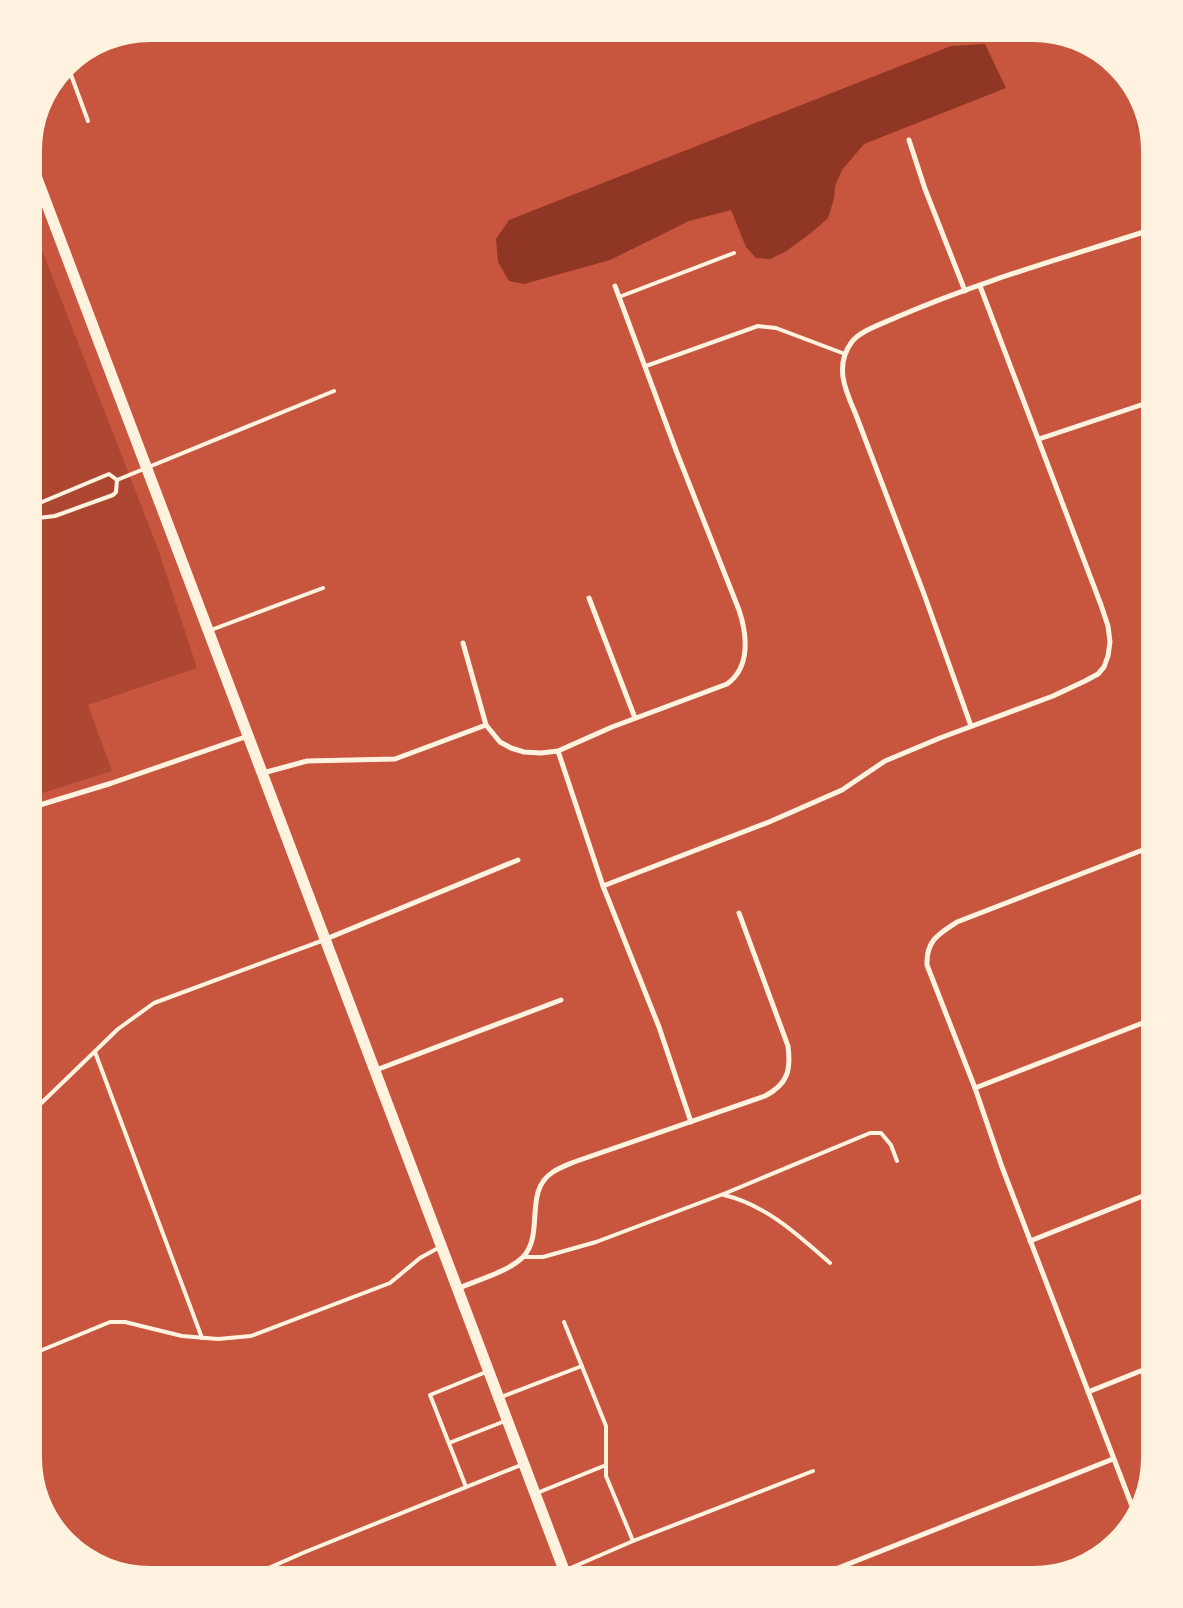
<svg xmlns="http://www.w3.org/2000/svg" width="1183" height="1608" font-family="'DM Sans',sans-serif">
<rect width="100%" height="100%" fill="#c8553d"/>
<g fill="#ae4732">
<path d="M1141 104 1146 125 1136 129Z"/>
<path d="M30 219 158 549 197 668 88 705 112 771 30 797Z"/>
</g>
<path fill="#8f3625" d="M985 44 1006 88 864 144 842 170 835 186 834 199 828 218 811 233 785 252 770 259 756 258 746 247 731 210 689 221 610 260 524 284 509 281 498 262 496 239 509 220 951 46Z"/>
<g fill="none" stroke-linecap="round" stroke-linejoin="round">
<g stroke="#fff3e0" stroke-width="4">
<path d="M67 64 88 121"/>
<path d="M619 297 734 253"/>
<path d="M646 366 758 326 776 328 845 354"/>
<path d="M117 480 334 391"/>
<path d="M30 507 109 474 117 480"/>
<path d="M30 519 55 516 113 495 116 492 117 480"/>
<path d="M211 630 323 588"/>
<path d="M95 1052 202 1338"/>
<path d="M30 1114 118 1029 154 1003 324 940"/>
<path d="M724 1195C766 1205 798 1235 830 1263"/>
<path d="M523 1257H543L596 1242 726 1193 870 1133H881L891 1145 897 1161"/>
<path d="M564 1322 606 1426V1476L633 1541 813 1471"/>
<path d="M30 1355 110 1322H125L182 1336 218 1339 251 1336 390 1283 420 1258 440 1247"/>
<path d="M501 1397 582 1366"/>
<path d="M449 1443 505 1421"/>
<path d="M466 1487 430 1395 486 1372"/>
<path d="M537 1493 606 1465"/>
<path d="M566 1570 633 1541"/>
<path d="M246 1578 305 1552 521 1465"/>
</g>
<g stroke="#fff3e0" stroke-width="5">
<path d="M909 140 925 189 965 291"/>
<path d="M1039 439 1153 401"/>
<path d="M589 598 635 718"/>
<path d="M463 643 486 725 500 742 511 748 524 752 541 753 558 751 612 727 727 684C751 667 747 634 739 610L677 453 615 286"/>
<path d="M971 726 924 594 856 415C846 392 834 367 851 343 859 331 884 323 897 317 980 281 1067 257 1153 229"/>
<path d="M558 751 603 886 659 1027 691 1122"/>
<path d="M263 773 307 761 395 759 486 725"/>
<path d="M30 808 112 783 248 736"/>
<path d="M603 886 769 822 842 790 885 761 940 738 1053 696 1085 681 1098 674 1104 667 1108 656 1110 642 1108 626 1101 605 980 286"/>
<path d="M326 939 518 860"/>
<path d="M376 1070 561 1000"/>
<path d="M975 1088 1153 1019"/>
<path d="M1030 1241 1153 1192"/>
<path d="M457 1289C477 1280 508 1272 523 1257 545 1234 523 1191 553 1172 559 1168 567 1165 574 1162L765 1096C788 1084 791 1070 788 1046L739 913"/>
<path d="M1088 1392 1153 1366"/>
<path d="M1137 1519 1002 1167 975 1088 927 965C926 941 938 934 957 922L1153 846"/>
<path d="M813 1578 1113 1459"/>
</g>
<path stroke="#fff3e0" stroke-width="11" d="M30 160 567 1578"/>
</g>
<path d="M0 0H1183V1608H0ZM150 39H1033A111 111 0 0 1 1144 150V1458A111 111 0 0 1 1033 1569H150A111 111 0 0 1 39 1458V150A111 111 0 0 1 150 39Z" fill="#fff3e0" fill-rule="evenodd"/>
<path fill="none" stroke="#fff3e0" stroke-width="6" d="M150 39H1033A111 111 0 0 1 1144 150V1458A111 111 0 0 1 1033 1569H150A111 111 0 0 1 39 1458V150A111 111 0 0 1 150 39Z"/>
</svg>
